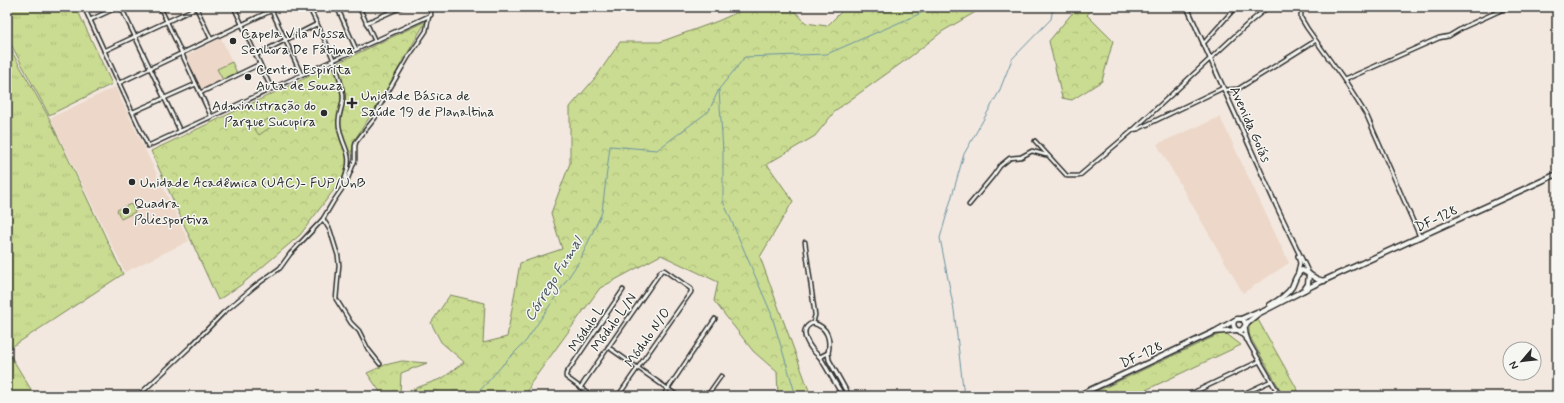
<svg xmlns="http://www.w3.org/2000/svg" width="1564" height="403" font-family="Mynerve,sans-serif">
<defs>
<pattern id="grass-tufts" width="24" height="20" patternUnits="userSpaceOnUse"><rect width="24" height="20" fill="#cadc91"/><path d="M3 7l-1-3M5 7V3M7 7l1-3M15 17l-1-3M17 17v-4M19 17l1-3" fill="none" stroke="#aebd7d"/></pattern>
<pattern id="forest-crowns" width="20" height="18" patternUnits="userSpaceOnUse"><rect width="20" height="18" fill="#cadc91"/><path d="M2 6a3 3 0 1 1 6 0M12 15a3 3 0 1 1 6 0" fill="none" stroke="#aebd7d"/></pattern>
</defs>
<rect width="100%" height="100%" fill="#f2e8df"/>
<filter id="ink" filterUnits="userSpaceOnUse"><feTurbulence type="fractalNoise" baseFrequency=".025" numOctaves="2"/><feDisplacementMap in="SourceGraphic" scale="8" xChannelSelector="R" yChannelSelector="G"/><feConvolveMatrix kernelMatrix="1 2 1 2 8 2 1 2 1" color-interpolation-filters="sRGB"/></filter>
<g filter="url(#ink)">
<g fill="#edd7c8">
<path d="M221 38 237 73 202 90 187 58 188 55Z"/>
<path d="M115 87 189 241 125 272 50 118Z"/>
<path d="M1220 117 1289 263 1243 293 1157 144Z"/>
</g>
<g fill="url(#grass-tufts)" stroke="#7a845e">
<path d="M7 7H76L112 84 49 115 7 37Z"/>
<path d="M7 43 49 118 123 274 7 350 35 396H7Z"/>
</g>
<g fill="url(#forest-crowns)" stroke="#7a845e">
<path d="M749 7H791L806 23 827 26 844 9V7H984L943 31 910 57 836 110 815 136 767 164 793 201 760 257 811 396H778L777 372 753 351 714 301 718 282 661 255 600 288 531 383 526 396H383L367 373 385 365 402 361 427 363 401 373 400 394 443 378 464 362 441 342 431 323 450 295 485 303 483 343 507 337 520 263 562 249 551 213 570 163V107L596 77 620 42H660L718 21Z"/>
<path d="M1063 7H1093L1087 15 1113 41 1102 81 1072 100 1062 98 1049 41 1074 11Z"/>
<path d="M426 21 379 103 357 136 342 179 300 235 241 285 218 300 151 151Z"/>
<path d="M1257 318 1301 396H1284L1250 337C1248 327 1248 324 1257 318Z"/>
<path d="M1224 332 1241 345 1133 396H1087Z"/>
</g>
<g fill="#cadc91" stroke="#7a845e">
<path d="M232 62 237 73 223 80 217 69Z"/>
<path d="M268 119 272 126 259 135 254 128Z"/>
<path d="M131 204 135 212 121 219 117 210Z"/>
</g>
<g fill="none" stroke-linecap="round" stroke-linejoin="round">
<g stroke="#6a93a5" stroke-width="1">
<path d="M719 90 723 151V201L771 313 796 396"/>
<path d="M475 396 507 360 526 341 580 260 602 212 610 146 657 150 709 111 719 89 745 57 827 54 935 7"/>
<path d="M964 396 954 310 940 238 964 154 999 92 1012 59 1051 19 1053 7"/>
</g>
<g stroke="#2b2b2b" stroke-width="5.5">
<g id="minor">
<path d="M84 7 148 146 431 15 430 7"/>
<path d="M121 7 180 131"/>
<path d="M160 7 211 116"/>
<path d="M196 7 211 39"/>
<path d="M234 7 271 88"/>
<path d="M270 7 301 74"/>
<path d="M309 7C322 35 339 64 343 95 344 106 337 115 339 126 343 152 355 151 344 181L346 183"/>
<path d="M337 7 356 49"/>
<path d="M359 7 375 41"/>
<path d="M1301 7V18L1307 28 1344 80 1367 116 1420 237"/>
<path d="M90 20 118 7"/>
<path d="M366 23 402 7"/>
<path d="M1203 44 1235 8"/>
<path d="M104 51 198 7"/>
<path d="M256 55 317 24"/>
<path d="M1344 80 1439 38 1449 36 1464 27 1508 7"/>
<path d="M119 83 279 7"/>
<path d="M1224 90 1238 89 1315 41"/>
<path d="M200 93 260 64"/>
<path d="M133 112 196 84"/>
<path d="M1132 130 1138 129 1223 88"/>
<path d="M1035 141 1067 176H1079L1132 131 1250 22 1268 7"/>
<path d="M969 205 993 176 1000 166 1010 158 1021 157 1032 151 1046 155"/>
<path d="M323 219 330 230 338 256 339 265 336 299 351 323 359 331 368 349 380 364"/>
<path d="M805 242 815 315 813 323"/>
<path d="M608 347 678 396"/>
<path d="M580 388 661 271 664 270 691 289V292L618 396"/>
<path d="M138 396 190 347 223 313 255 286 280 268 290 254 323 219 333 202 346 183 355 160V146L356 142 375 118 379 107 407 59 426 31 429 16"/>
<path d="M592 396 566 377V374L623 290"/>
<path d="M663 396 715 319"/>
<path d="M707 396 721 376"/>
<path d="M1186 396 1260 361"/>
<path d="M1239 396 1271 381"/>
</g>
</g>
<g stroke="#2b2b2b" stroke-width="6">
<g id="tertiary">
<path d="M1187 7 1276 205 1309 274"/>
<path d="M1298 273 1300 263 1298 256"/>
<path d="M813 323C828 327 831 340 828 353L820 357C811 350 795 329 813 323Z"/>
<path d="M1245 326 1246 334 1249 343 1280 396"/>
<path d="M1239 331 1248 341"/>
<path d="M828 353 829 360 849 396"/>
<path d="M820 357 843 396"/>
</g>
</g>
<g stroke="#2b2b2b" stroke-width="7">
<g id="primary">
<path d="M1304 290 1308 284 1309 274"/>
<path d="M1270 305C1279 300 1287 295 1292 287 1295 281 1296 274 1302 270L1317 279 1324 281"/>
<path d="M1241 319 1257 312"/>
<path d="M1234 321C1232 327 1236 332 1242 330L1248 322 1258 314 1314 285 1557 174"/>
<path d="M1214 332 1236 330"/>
<path d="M1077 396 1214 332 1237 319H1243L1246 325"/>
</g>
</g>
<use href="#minor" stroke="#f6f6f2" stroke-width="2.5"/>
<use href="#tertiary" stroke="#f6f6f2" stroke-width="3"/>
<use href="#primary" stroke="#f6f6f2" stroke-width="4"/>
</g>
</g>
<g fill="#2b2b2b" stroke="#f6f6f2" stroke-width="1.5">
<circle cx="233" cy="41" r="4"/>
<circle cx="248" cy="77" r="4"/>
<path d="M350 97h4v4h4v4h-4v4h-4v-4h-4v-4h4z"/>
<circle cx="324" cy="113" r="4"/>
<circle cx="132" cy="182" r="4"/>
<circle cx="126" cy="211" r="4"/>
</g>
<g text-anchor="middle" stroke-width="3" stroke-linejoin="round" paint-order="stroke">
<g font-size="14" fill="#2b2b2b" stroke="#f6f6f2" text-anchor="start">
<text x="241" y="38">Capela Vila Nossa<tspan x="241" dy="16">Senhora De Fátima</tspan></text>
<text x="256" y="74">Centro Espirita<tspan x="256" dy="16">Auta de Souza</tspan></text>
<text x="361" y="100">Unidade Básica de<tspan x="361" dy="16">Saúde 19 de Planaltina</tspan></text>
<text x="316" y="110" text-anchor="end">Administração do<tspan x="316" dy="16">Parque Sucupira</tspan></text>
<text x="140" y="187">Unidade Acadêmica (UAC)- FUP/UnB</text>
<text x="134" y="208">Quadra<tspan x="134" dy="16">Poliesportiva</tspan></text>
</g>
<g font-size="14" fill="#2b2b2b" stroke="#f6f6f2">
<text transform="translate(1251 124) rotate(66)" y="5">Avenida Goiás</text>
<text transform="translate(1436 218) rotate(-25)" y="5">DF-128</text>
<text transform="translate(613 322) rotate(-55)" y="5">Módulo L/N</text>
<text transform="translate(586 328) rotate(-56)" y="5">Módulo L</text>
<text transform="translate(647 337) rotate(-55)" y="5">Módulo N/O</text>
<text transform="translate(1141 354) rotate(-25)" y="5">DF-128</text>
</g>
<g font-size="15" font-style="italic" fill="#45565e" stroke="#f6f6f2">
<text transform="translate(553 279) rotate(-58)" y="5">Córrego Fumal</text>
</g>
</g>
<rect width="1564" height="403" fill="none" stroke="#f6f6f2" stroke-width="24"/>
<rect x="12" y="12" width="1540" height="379" fill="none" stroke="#2b2b2b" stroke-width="1.5" filter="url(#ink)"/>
<g transform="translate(1522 361) rotate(242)"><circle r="19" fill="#f6f6f2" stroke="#a5a5a2"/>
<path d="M0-3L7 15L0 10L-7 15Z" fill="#2b2b2b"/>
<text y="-6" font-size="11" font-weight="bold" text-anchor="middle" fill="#2b2b2b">N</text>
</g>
</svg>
